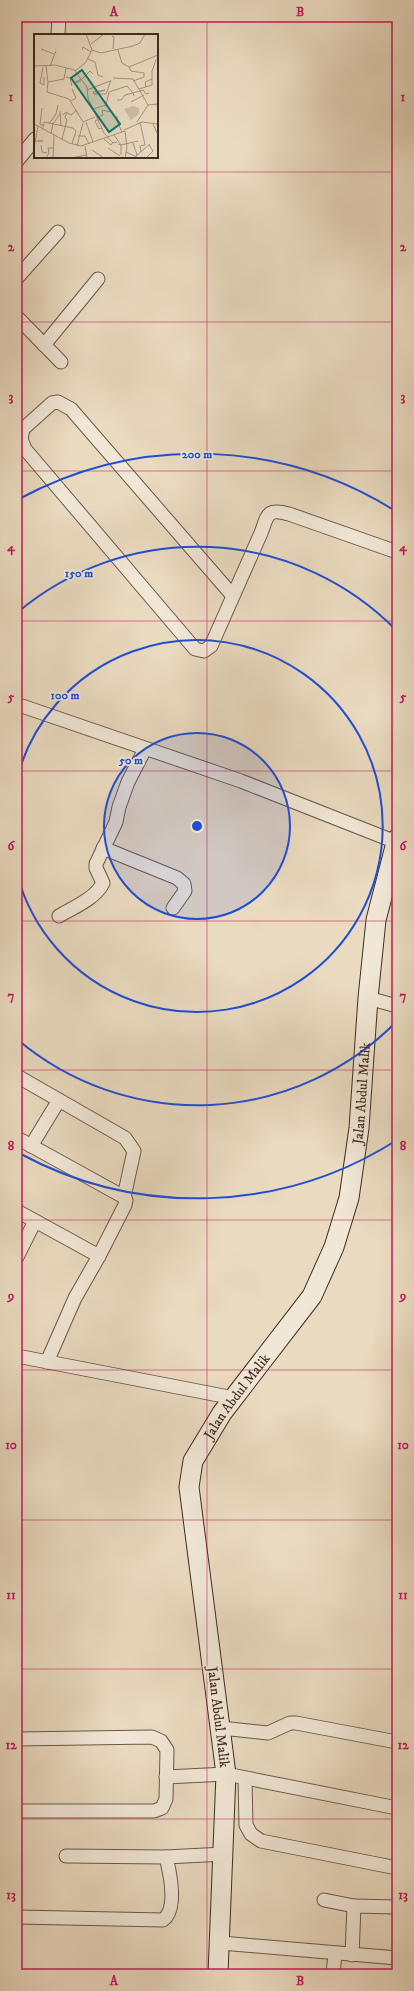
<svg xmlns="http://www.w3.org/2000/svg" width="414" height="1991" font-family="'IM FELL DW Pica',serif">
<rect width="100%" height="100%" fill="#eadac0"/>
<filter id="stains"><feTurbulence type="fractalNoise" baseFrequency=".005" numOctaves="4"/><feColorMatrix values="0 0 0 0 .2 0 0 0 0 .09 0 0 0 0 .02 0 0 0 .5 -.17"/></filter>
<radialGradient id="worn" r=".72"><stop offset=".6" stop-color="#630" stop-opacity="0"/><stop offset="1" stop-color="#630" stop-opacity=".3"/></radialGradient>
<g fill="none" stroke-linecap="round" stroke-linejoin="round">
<g stroke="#685849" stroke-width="15">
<g id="street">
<path d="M58 35 59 17"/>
<path d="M17 161 35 139"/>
<path d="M17 278 58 232"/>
<path d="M17 317 61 362"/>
<path d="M44 345 98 279"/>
<path d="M233 596 71 409 58 402 52 403 23 429 21 439 25 449 195 649 204 651 211 646 261 533C268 514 267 508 289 514L397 552"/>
<path d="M17 706H22L241 781 396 842"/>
<path d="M103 848 177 878 184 884 185 891 173 908"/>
<path d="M59 916C74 907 95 899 103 883L96 868V864L116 822 119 807 128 782 145 749"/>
<path d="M368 998 397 1006"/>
<path d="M17 1076 125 1138 134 1151 124 1197"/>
<path d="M17 1138 124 1197 126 1200 125 1205 99 1256 75 1298 47 1362"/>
<path d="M31 1146 59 1100"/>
<path d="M17 1211 99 1256"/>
<path d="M17 1257 35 1221"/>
<path d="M17 1356 234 1398"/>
<path d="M221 1728 268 1733 290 1723H296L397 1742"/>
<path d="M17 1739 152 1737 161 1741 167 1750 166 1799 162 1808 154 1811H17"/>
<path d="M166 1777 226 1774 397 1808"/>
<path d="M245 1778 246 1825 251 1834 261 1841 397 1868"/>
<path d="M66 1856 166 1857 224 1854"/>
<path d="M324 1900 354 1906"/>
<path d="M17 1917 163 1920C178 1909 170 1873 166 1857"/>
<path d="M221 1943 397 1958"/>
<path d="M352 1955 354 1906 397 1907"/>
<path d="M333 1974 335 1954"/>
</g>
</g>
<g stroke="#3c2c21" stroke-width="21">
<g id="secondary">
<path id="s1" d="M218 1974 226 1774 189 1487 193 1461 222 1413 312 1296 334 1247 349 1198 359 1128 368 998 376 920 397 839"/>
</g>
</g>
<use href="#street" stroke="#f1e7d6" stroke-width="13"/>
<use href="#secondary" stroke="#f1e7d6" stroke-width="19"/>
</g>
<path fill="none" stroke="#c2185b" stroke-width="1" stroke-opacity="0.55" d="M207 17V1974M17 172H397M17 322H397M17 471H397M17 621H397M17 771H397M17 921H397M17 1070H397M17 1220H397M17 1370H397M17 1520H397M17 1669H397M17 1819H397"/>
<circle cx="197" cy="826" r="93" fill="#1d4ed8" fill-opacity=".12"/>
<g fill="none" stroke="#1d4ed8" stroke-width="2">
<circle cx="197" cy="826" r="93"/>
<path d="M17 778A186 186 0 1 1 17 874"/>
<path d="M396 1022A279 279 0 0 1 18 1040M18 612A279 279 0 0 1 396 630"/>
<path d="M397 1140A372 372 0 0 1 19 1153M19 499A372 372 0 0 1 397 512"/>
</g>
<g text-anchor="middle" stroke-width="3.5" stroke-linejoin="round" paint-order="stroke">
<g font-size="14" fill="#3c2c21" stroke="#f1e7d6">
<text dy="5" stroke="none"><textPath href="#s1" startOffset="930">Jalan Abdul Malik</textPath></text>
<text dy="5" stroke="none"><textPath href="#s1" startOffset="594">Jalan Abdul Malik</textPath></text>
<text transform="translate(219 1717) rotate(83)" y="5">Jalan Abdul Malik</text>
</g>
</g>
<g transform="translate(34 34)">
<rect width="124" height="124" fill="#eadac0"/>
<path d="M99 72 105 74V80L97 86 90 75Z" fill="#ccbca5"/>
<path fill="none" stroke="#a49480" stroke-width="1" d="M52 0 58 16M78 2 80 3 79 15M57 10 70 0M7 15 20 20M48 16 49 13 57 18M58 16 67 19 99 12 106 9 111 0M84 16 88 29 95 33 97 37 110 39V43L99 47M54 25 61 28 64 41 69 43M0 32 21 31 41 36M12 32 14 48 30 45 32 34M16 32 22 17M9 33 6 49 10 51V43M95 33 124 21M40 36 53 53 54 64 70 99 79 109 83 108M41 37 52 28 58 16M55 38 48 45 56 37 59 40M32 43 36 44 38 52M79 44 99 45 114 71M47 47 40 49 47 45M14 48 13 58 35 65 49 88 61 83M112 53 111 48 118 45M105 55 118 51V37L122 26M53 56 76 47M59 58 60 60 71 56M59 58 71 56M60 60H72L77 46M100 62 99 59 109 56 112 60 115 59M83 66H87L91 61 99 59 93 52M37 67 42 64 38 55M97 68 110 61M8 74 6 91H10M59 75 72 71 75 58 93 52M26 77 27 91M29 81 32 78 37 81 43 76M83 82V87L88 98M63 86 61 87 65 95 68 94M64 87V83L69 81 68 76 77 78M52 88 59 108M103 88 114 71 124 70M106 88 111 111 106 112 107 118M0 90 35 109 47 112 91 97 93 113 91 124M15 90 22 80 24 71M119 90 124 101M9 94 10 88 39 94 42 97 38 110M90 96 108 88 124 90M17 99 19 90 26 80M80 101 87 111 104 107M44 102H51L55 110M28 105 33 86 31 83 33 79M70 105 77 111 79 108M1 107H9H4M99 109 103 121M84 110 87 111V121M7 111 8 118 13 119M43 112 49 89M51 112 53 124M0 114 4 92M74 114 86 122M58 116 70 124M92 118 105 124M102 122 116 110M12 124 15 119 14 114H19M19 124 20 101M37 124 52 121M112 124 119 117 115 111"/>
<path fill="#0f766e" fill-opacity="0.15" stroke="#0f766e" stroke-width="2" d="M48 36 86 90 75 98 37 44Z"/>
<rect width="124" height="124" fill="none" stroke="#3c2c21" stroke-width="2"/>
</g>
<circle cx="197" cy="826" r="6" fill="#1d4ed8" stroke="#f1e7d6" stroke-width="2"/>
<g font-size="12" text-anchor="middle" font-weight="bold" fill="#1d4ed8" stroke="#f1e7d6" stroke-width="3.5" stroke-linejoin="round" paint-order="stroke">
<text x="197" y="458">200 m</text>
<text x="79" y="577">150 m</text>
<text x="65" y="699">100 m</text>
<text x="131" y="764">50 m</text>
</g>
<rect width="414" height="1991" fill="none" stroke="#eadac0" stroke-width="44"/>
<rect x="22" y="22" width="370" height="1947" fill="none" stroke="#c2185b" stroke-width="1.5"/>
<g font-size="13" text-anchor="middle" font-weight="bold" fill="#c2185b">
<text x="114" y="16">A</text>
<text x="300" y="16">B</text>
<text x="11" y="101">1</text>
<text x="403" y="101">1</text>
<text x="11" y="251">2</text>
<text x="403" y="251">2</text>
<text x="11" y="401">3</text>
<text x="403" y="401">3</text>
<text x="11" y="551">4</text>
<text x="403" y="551">4</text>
<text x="11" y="701">5</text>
<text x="403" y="701">5</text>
<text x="11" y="850">6</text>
<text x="403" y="850">6</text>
<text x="11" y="1000">7</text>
<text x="403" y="1000">7</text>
<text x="11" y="1150">8</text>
<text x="403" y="1150">8</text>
<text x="11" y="1300">9</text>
<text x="403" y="1300">9</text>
<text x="11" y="1449">10</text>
<text x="403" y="1449">10</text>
<text x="11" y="1599">11</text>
<text x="403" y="1599">11</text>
<text x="11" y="1749">12</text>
<text x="403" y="1749">12</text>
<text x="11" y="1899">13</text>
<text x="403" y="1899">13</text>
<text x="114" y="1985">A</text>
<text x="300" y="1985">B</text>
</g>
<rect width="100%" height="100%" filter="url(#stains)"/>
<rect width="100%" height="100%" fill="url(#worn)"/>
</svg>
